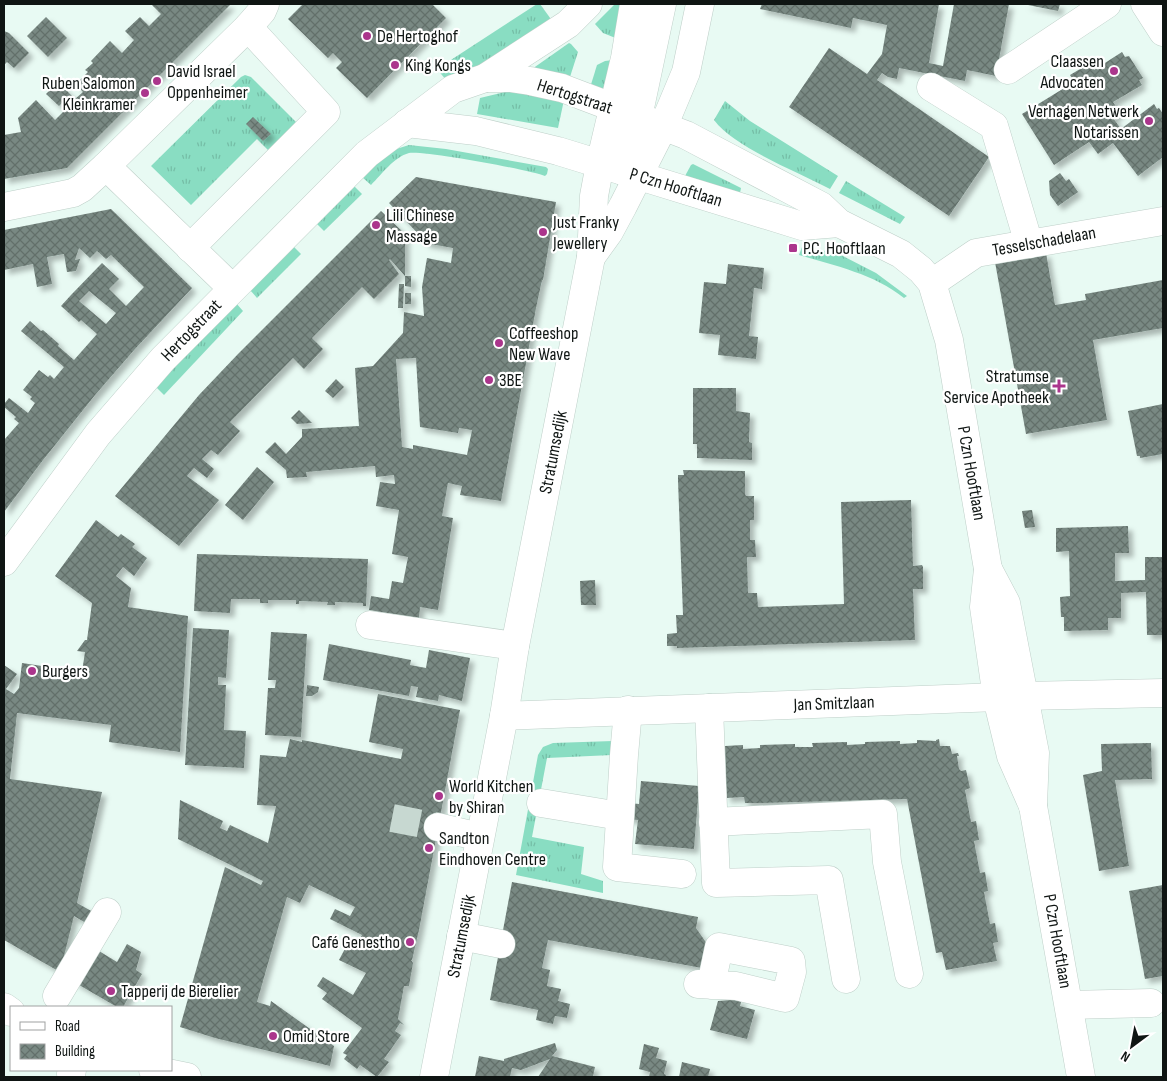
<svg xmlns="http://www.w3.org/2000/svg" width="1167" height="1081" font-family="'Sofia Sans Condensed',sans-serif">
<defs>
<pattern id="grass-tufts" width="24" height="20" patternUnits="userSpaceOnUse" patternTransform="scale(1.25)"><rect width="24" height="20" fill="#89ddc2"/><path d="M3 7l-1-3M5 7V3M7 7l1-3M15 17l-1-3M17 17v-4M19 17l1-3" fill="none" stroke="#75bda6"/></pattern>
<pattern id="building-cross-hatch" width="8" height="8" patternUnits="userSpaceOnUse" patternTransform="scale(1.25)"><rect width="8" height="8" fill="#798983"/><path d="M0 0l8 8M0 8l8-8" fill="none" stroke="#626f6a"/></pattern>
<filter id="shadow"><feDropShadow dx="4.5" dy="4.5" stdDeviation="2.5" flood-color="#0004"/></filter>
</defs>
<rect width="100%" height="100%" fill="#e8faf3"/>
<g fill="url(#grass-tufts)">
<path d="M537 4H540L553 22 500 57 446 80 437 69Z"/>
<path d="M615 4H621L618 39 603 33 595 24Z"/>
<path d="M569 43 571 44 578 52 569 80 532 69Z"/>
<path d="M613 60 607 95 589 91 597 65 605 61Z"/>
<path d="M245 75 251 77 299 125 271 153 257 139 191 205 151 166 241 77Z"/>
<path d="M526 91 564 100 558 128 477 114 480 98 505 92Z"/>
<path d="M725 101 750 121 838 176 830 189C798 172 735 148 714 120Z"/>
<path d="M409 145 446 149 546 167 548 169 547 174 545 176C532 170 421 150 409 153 394 157 382 174 371 185L362 177 390 151Z"/>
<path d="M693 164 741 188 739 198 685 176 691 165Z"/>
<path d="M846 181 905 217 900 224 839 193Z"/>
<path d="M354 186 362 194 324 231 316 223Z"/>
<path d="M293 246 301 254 257 298 250 290Z"/>
<path d="M802 247 837 253 876 273 907 296 904 298C874 274 836 266 799 255Z"/>
<path d="M236 303 243 311 164 395 156 387Z"/>
<path d="M613 741 612 755 547 758 532 837 584 847 581 874 603 881V893L516 875 538 755 543 747 553 743Z"/>
</g>
<g fill="url(#building-cross-hatch)" fill-rule="evenodd" filter="url(#shadow)">
<path d="M151 4H231L67 168 4 179V135L21 132 18 118 36 100 55 120 68 107 63 102 59 106 46 94 58 82 75 99 83 92 76 84 88 72 85 70 93 63 91 61 110 41 122 53 134 40 125 31 140 17 149 26 161 14Z"/>
<path d="M303 4H432L446 18 367 98 336 68 342 62 333 53 328 58 288 19Z"/>
<path d="M762 4H939L929 63 943 66 954 4H1009L996 76 967 70 965 81 899 68 897 79 888 77 882 73 877 80 989 157 949 216 789 107 829 48 867 74 882 54 887 25 853 18 851 28 760 9Z"/>
<path d="M1023 4H1060L1058 11Z"/>
<path d="M46 17 67 38 48 57 27 36Z"/>
<path d="M4 31 9 33 29 53 14 68 7 62 4 65Z"/>
<path d="M1122 52 1125 57 1129 56 1143 78 1139 80 1142 85 1113 102 1120 113 1113 118 1121 129 1154 104 1157 109 1159 108 1163 114V157L1138 176 1113 143 1098 154 1089 142 1054 165 1022 114 1074 82 1070 75 1090 63 1094 70Z"/>
<path d="M253 117 271 134 263 141 246 124Z"/>
<path d="M1060 173 1066 181 1069 179 1078 192 1058 206 1050 195 1049 181Z"/>
<path d="M416 177 556 202 543 280H542L536 308 501 501 460 495 462 486 448 483 442 516 453 518 438 610 420 607 419 618 369 610 371 596 389 599 392 581 403 583 408 557 392 554 399 510 376 506 380 482 395 484 394 475 376 477 375 466 306 472 307 477 287 478 286 470 265 452 275 442 286 454 302 437V429L359 426 355 368 373 366 403 333 404 312 424 316 422 287 427 258 451 263 453 248 425 243V241L389 203ZM416 358 420 427 458 433 459 428 472 430 467 455 413 445V449L402 447 396 359Z"/>
<path d="M111 209 192 288 135 349 95 395 43 460 4 512V440L19 423 14 419 16 417 4 407V404L9 398 28 413 35 403 30 399 32 397 23 390 39 370 48 377 50 375 54 379 64 367 21 331 30 321 41 331 43 330 59 344 58 346 74 360 97 334 81 320 79 322 61 306 71 295 102 263 119 279 109 289 126 306 144 287 111 255 106 259 97 251 90 258 79 248 75 260 80 259 76 271 67 272 64 254 47 257 52 284 37 287 33 264 4 270V230ZM89 291 116 313 106 324 79 301Z"/>
<path d="M381 211 405 234V276L390 259 389 260 399 274 374 299 362 287 312 338 323 349 304 369 293 358 230 422 240 431 218 455 211 450 202 459 214 469 207 478 194 468 187 476 219 500 179 546 115 496 199 395 238 354Z"/>
<path d="M1046 253 1055 305 1086 300 1085 294 1163 280V328L1093 340 1107 420 1026 434 995 262Z"/>
<path d="M728 264 764 268 762 289 754 288 749 336 758 337 756 359 718 355 720 335 699 333 704 282 726 284Z"/>
<path d="M405 276H411V287L405 286Z"/>
<path d="M399 284H404L403 308H398Z"/>
<rect x="405" y="293" width="6" height="11"/>
<path d="M336 379 344 387 333 398 325 391Z"/>
<path d="M693 388H736V411L750 413 749 442 752 443V460L697 458V444H693Z"/>
<path d="M1163 404V454L1140 458V456H1137L1128 411Z"/>
<path d="M299 410 312 423 297 424 291 418Z"/>
<path d="M257 467 274 482 243 520 225 505Z"/>
<path d="M683 470 745 471V494L746 496H754V520H750V540H755L756 557H747L748 593H757L758 607 844 604 841 502 911 500 913 566 922 565 923 567V589H913L915 640 677 648V646H667V634L677 633 676 615H683L678 480V475H684Z"/>
<path d="M1032 510 1035 527 1025 528 1022 511Z"/>
<path d="M96 520 118 537 121 534 135 544 132 547 147 558 134 576 123 567 116 576 131 588 128 607 188 616 180 752 109 742 111 725 17 713 10 779 102 792 77 903 93 912 86 923 74 916 60 972 4 940V665L17 674 6 689 14 694 19 688 22 663 82 672 85 652 77 651 85 640H87L92 603 55 576Z"/>
<path d="M1128 526 1129 553H1115V581L1145 580V557H1163V635H1147L1146 592 1121 593V618H1108V630L1064 631V617H1061L1060 597 1070 596 1069 551 1056 552V528Z"/>
<path d="M197 554 368 559 366 606H363V603L335 602V605H327L328 602 299 601V604H296V600H268V603H260V599H231L230 613 194 611Z"/>
<path d="M595 580 596 605H581L580 581Z"/>
<path d="M193 628 229 630 226 678 218 677V685H226L224 730 246 731 244 768 185 765Z"/>
<path d="M271 632 307 634 301 737 265 735 268 688H275L276 680H268Z"/>
<path d="M329 644 411 660 410 665 426 668 429 650 470 658 462 701 439 695 438 701 416 697 418 687 411 686 409 696 323 680Z"/>
<path d="M307 685 319 687 318 692 312 696H306Z"/>
<path d="M378 694 460 710 419 930 412 960H411L413 963 409 986H404L398 1019 404 1025 400 1023 395 1031 401 1035 384 1059 389 1062 377 1077 360 1065 357 1069 344 1059 347 1055 343 1053 362 1028 322 999 327 993 317 986 323 977 353 995 366 973 339 960 348 943 355 947 362 935 330 919 335 909 350 916 355 907 309 885 300 903 287 897 257 1002 270 1006 271 1001 334 1046 330 1066 215 1038 180 1027 225 867 261 885 263 881 178 839 180 800 223 821 220 828 227 831 230 825 268 843 276 806 257 805 260 755 286 757 290 739 302 742V740L401 759 403 749 369 742Z"/>
<path d="M939 739 940 746H950L952 754 958 753 959 756H957L959 769 961 771 966 770 970 788 965 790 971 822 976 821 979 840 974 841 980 873 985 872 988 891 984 892 990 924 995 923 998 942 993 943 997 961 946 970 942 952 936 953 907 799 761 803H745L744 797 726 798 725 746 743 745V749L760 748V745L795 744V747H813L812 743 847 742V745L865 744V742L900 741V744L917 743V740L936 741V740Z"/>
<path d="M1151 743 1152 779 1115 780 1129 866 1099 871 1083 775 1102 771 1101 744Z"/>
<path d="M641 781 699 786 694 849 635 844 638 820 627 819 629 803 639 804Z"/>
<path d="M512 882 698 917 696 928 714 954 702 968 548 940 542 968 550 970 547 986 561 989 558 1001 570 1004 567 1018 555 1016 553 1024 536 1020 538 1010 490 1000Z"/>
<path d="M1163 885V976L1145 979 1129 891Z"/>
<path d="M127 944 141 952 136 970 142 974 123 1007H117L74 982 94 948 117 962Z"/>
<path d="M742 999 740 1006 755 1010 747 1039 710 1030 718 1001Z"/>
<path d="M555 1043 557 1050 552 1056 595 1067 593 1076 597 1077H538L550 1059 521 1070 512 1068 510 1077H475L479 1056 504 1061V1059Z"/>
<path d="M644 1044 659 1048 656 1058 667 1061 664 1074 666 1075 665 1077H649L650 1072 639 1069Z"/>
<path d="M682 1062 710 1069 708 1077H679Z"/>
</g>
<g fill="none" stroke-linecap="round" stroke-linejoin="round">
<path stroke="#c7d8d1" stroke-width="28" stroke-dasharray="28 14" stroke-linecap="butt" d="M392 818 438 827"/>
<g stroke="#becfc8" stroke-width="29">
<g id="minor">
<path d="M1145 4 1163 32"/>
<path d="M1008 70 1107 4"/>
<path d="M485 78H510L530 81 562 88 583 96 686 135 821 206 839 223 901 254 921 270 932 283 949 340 988 569 984 607 997 698 1011 756 1033 806"/>
<path d="M931 87 994 126 1029 244"/>
<path d="M407 123 476 131 558 151 802 226 839 223"/>
<path d="M106 166 232 288"/>
<path d="M623 171 638 117 662 4"/>
<path d="M4 207 73 193 82 188 106 166 248 27 262 11 265 4"/>
<path d="M190 248 326 112 248 27"/>
<path d="M591 257 609 232 623 206 663 127 686 72 700 4"/>
<path d="M932 283 976 253 1163 221"/>
<path d="M4 562 98 434 163 359 367 154 453 89 485 78 568 24 588 4"/>
<path d="M988 569 1006 603 1035 753 1033 806 1081 1077"/>
<path d="M370 625 515 646"/>
<path d="M709 708 716 883 829 880 846 979"/>
<path d="M628 710 624 755 617 867 682 874"/>
<path d="M504 716 1024 696 1163 693"/>
<path d="M541 803 620 816"/>
<path d="M713 822 883 814 887 862 909 974"/>
<path d="M438 827 480 837"/>
<path d="M461 936 501 944"/>
<path d="M698 984 736 986 785 998 792 972 791 961 719 947 711 985"/>
<path d="M57 996 107 912"/>
<path d="M1069 1005 1151 1003"/>
<path d="M4 1007 11 1012"/>
<path d="M153 1070 187 1077"/>
<path d="M71 1074 72 1070"/>
<path d="M434 1077 504 716 515 646 591 257 594 196 600 164 625 58 634 4"/>
</g>
</g>
<use href="#minor" stroke="#fff" stroke-width="28"/>
</g>
<g fill="#ab358c" stroke="#fff" stroke-width="2">
<circle cx="367" cy="36" r="5"/>
<circle cx="395" cy="65" r="5"/>
<circle cx="1114" cy="71" r="5"/>
<circle cx="157" cy="81" r="5"/>
<circle cx="145" cy="93" r="5"/>
<circle cx="1149" cy="121" r="5"/>
<circle cx="376" cy="225" r="5"/>
<circle cx="543" cy="232" r="5"/>
<rect x="788" y="243" width="10" height="10" rx="2.5"/>
<circle cx="499" cy="343" r="5"/>
<circle cx="489" cy="380" r="5"/>
<path d="M1056.5 378.5h5v5h5v5h-5v5h-5v-5h-5v-5h5z"/>
<circle cx="32" cy="671" r="5"/>
<circle cx="439" cy="796" r="5"/>
<circle cx="429" cy="848" r="5"/>
<circle cx="410" cy="942" r="5"/>
<circle cx="111" cy="991" r="5"/>
<circle cx="273" cy="1036" r="5"/>
</g>
<g text-anchor="middle" stroke-width="4.5" stroke-linejoin="round" paint-order="stroke">
<g font-size="18" fill="#0f1513" stroke="#fff" text-anchor="start">
<text x="377" y="42">De Hertoghof</text>
<text x="1104" y="67" text-anchor="end">Claassen<tspan x="1104" dy="21">Advocaten</tspan></text>
<text x="405" y="71">King Kongs</text>
<text x="167" y="77">David Israel<tspan x="167" dy="21">Oppenheimer</tspan></text>
<text x="135" y="89" text-anchor="end">Ruben Salomon<tspan x="135" dy="21">Kleinkramer</tspan></text>
<text x="1139" y="117" text-anchor="end">Verhagen Netwerk<tspan x="1139" dy="21">Notarissen</tspan></text>
<text x="386" y="221">Lili Chinese<tspan x="386" dy="21">Massage</tspan></text>
<text x="553" y="228">Just Franky<tspan x="553" dy="21">Jewellery</tspan></text>
<text x="803" y="254">P.C. Hooftlaan</text>
<text x="509" y="339">Coffeeshop<tspan x="509" dy="21">New Wave</tspan></text>
<text x="1049" y="382" text-anchor="end">Stratumse<tspan x="1049" dy="21">Service Apotheek</tspan></text>
<text x="499" y="386">3BE</text>
<text x="42" y="677">Burgers</text>
<text x="449" y="792">World Kitchen<tspan x="449" dy="21">by Shiran</tspan></text>
<text x="439" y="844">Sandton<tspan x="439" dy="21">Eindhoven Centre</tspan></text>
<text x="400" y="948" text-anchor="end">Café Genestho</text>
<text x="121" y="997">Tapperij de Bierelier</text>
<text x="283" y="1042">Omid Store</text>
</g>
<g font-size="18" fill="#0f1513" stroke="#fff">
<text transform="translate(575 96) rotate(18)" y="6">Hertogstraat</text>
<text transform="translate(676 187) rotate(17)" y="6">P Czn Hooftlaan</text>
<text transform="translate(1044 241) rotate(-10)" y="6">Tesselschadelaan</text>
<text transform="translate(191 330) rotate(-46)" y="6">Hertogstraat</text>
<text transform="translate(553 452) rotate(-79)" y="6">Stratumsedijk</text>
<text transform="translate(972 473) rotate(80)" y="6">P Czn Hooftlaan</text>
<text transform="translate(834 703) rotate(-2)" y="6">Jan Smitzlaan</text>
<text transform="translate(461 936) rotate(-79)" y="6">Stratumsedijk</text>
<text transform="translate(1058 941) rotate(80)" y="6">P Czn Hooftlaan</text>
</g>
</g>
<rect width="1167" height="1081" fill="none" stroke="#0f1513" stroke-width="10"/>
<rect x="10" y="1006" width="162" height="65" fill="#ffffff" stroke="#9fa1a1"/>
<rect x="20" y="1022" width="25" height="8" fill="#ffffff" stroke="#9fa1a1"/>
<text x="55" y="1031" font-size="15" fill="#0f1513">Road</text>
<rect x="20" y="1044" width="25" height="15" fill="url(#building-cross-hatch)" stroke="#9fa1a1"/>
<text x="55" y="1056" font-size="15" fill="#0f1513">Building</text>
<g transform="translate(1132 1046) rotate(212)" stroke="#ffffff" stroke-width="4" paint-order="stroke">
<path d="M0-4L9 19L0 12L-9 19Z" fill="#0f1513"/>
<text y="-8" font-size="14" font-weight="bold" text-anchor="middle" fill="#0f1513">N</text>
</g>
</svg>
